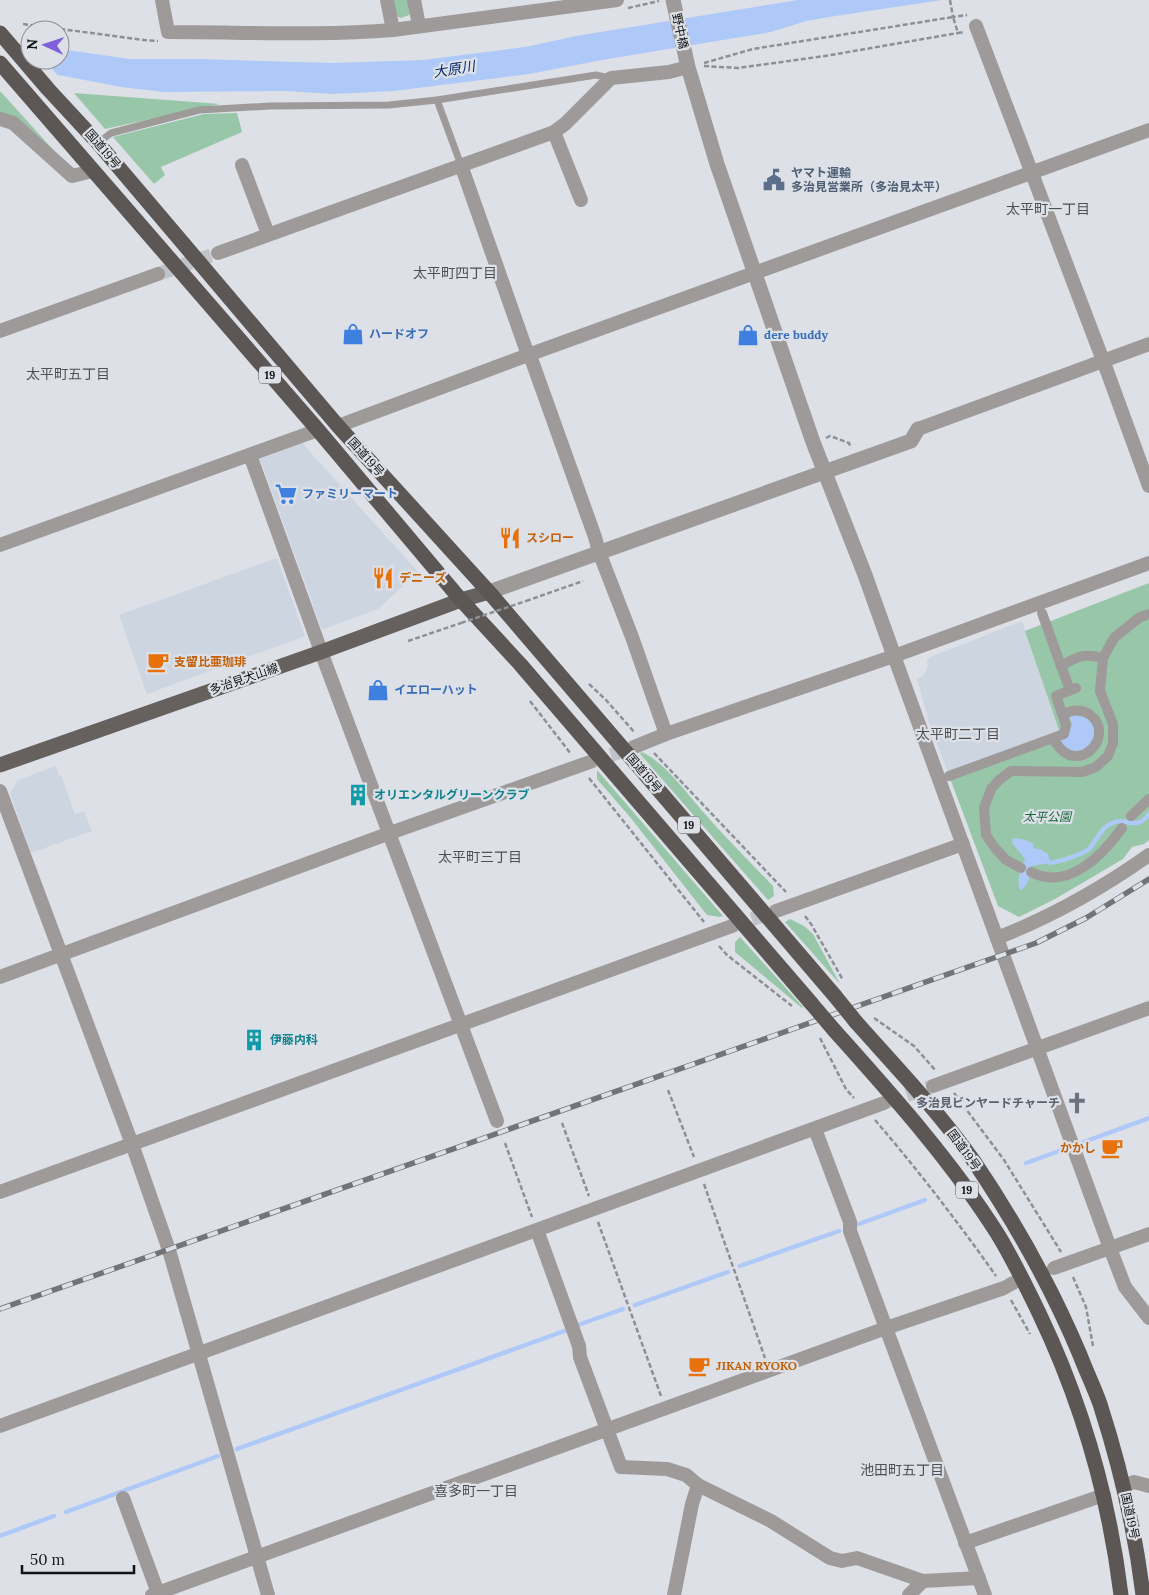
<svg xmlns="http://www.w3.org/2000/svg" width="1149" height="1595" font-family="Lora,'Noto Sans JP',serif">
<rect width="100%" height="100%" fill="#dde1e7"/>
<g fill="#cdd5e1">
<path d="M302 443 418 572 378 609 322 630 260 459Z"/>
<path d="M277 558 305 636 147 694 119 615Z"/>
<path d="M1022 621 1060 733 948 773 929 723 917 679 924 676 923 674 926 672V669L928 668 927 660 930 657Z"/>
<path d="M56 766 59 775H61L75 814 84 811 92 831 31 853 10 793 18 780Z"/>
</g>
<g fill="#98c6a8">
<path d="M390 0H410L412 10 409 15 401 18 393 15Z"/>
<path d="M0 91 67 165C52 152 17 116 0 113Z"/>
<path d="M74 93 220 104 105 129Z"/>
<path d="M237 113 242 132 161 167 165 175 154 184 113 137 204 114Z"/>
<path d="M1149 583V840L1144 844 1132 847 1123 859 1055 899 1019 917 998 906 948 773 1060 733 1025 631Z"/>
<path d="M641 752C661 758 690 797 704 813 726 838 750 862 773 886L774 896 768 900 640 754Z"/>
<path d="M597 770 723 916 719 917 707 915 630 817 597 779Z"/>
<path d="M790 919 804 926 813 934 840 984 785 922Z"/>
<path d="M740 937 803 1007 802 1008 735 952V942Z"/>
</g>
<g fill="#aec9f7">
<path d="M798 0H942L829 17 806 21 771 32 602 60 529 74 394 91 334 94 285 91 164 92 121 87 64 76 0 67 30 60H60V49L130 59H199L334 63 422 60 525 47 576 36Z"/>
<path d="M1069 715H1085C1097 725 1098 737 1088 749L1071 752 1057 740 1067 736 1072 724Z"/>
<path d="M1013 838 1023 839 1034 844 1033 848 1040 849 1048 854 1050 863 1031 866C1029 875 1030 886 1020 890 1016 878 1021 870 1025 859L1012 843Z"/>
</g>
<path fill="#dde1e7" d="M0 38 30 43V60H45L60 78 0 70Z"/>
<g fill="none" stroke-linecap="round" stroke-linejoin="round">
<g stroke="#aec9f7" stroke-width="4.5">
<path d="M1050 863C1059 862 1084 854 1090 848 1096 841 1101 828 1110 824 1126 815 1135 833 1149 814"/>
<path d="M1081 1143 1149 1118"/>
<path d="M1026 1163 1062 1150"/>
<path d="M856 1225 925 1200"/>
<path d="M740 1266 839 1231"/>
<path d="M635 1305 728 1272"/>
<path d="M578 1325 623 1309"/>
<path d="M237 1449 567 1330"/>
<path d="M66 1512 218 1456"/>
<path d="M0 1536 54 1516"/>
</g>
<g stroke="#bfc2c8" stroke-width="14" stroke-dasharray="14 7" stroke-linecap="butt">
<path d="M158 274 218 253"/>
<path d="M591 762 634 747"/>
<path d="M732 926 776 911"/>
<path d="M887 1102 933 1086"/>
</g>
<g stroke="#8d9094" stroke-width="2.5" stroke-dasharray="5 2.5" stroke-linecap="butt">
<path d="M950 0 953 17 967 15"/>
<path d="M628 8 659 1"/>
<path d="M23 24 144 40 158 41"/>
<path d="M704 63 753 49 953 17 958 33 965 32"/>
<path d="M704 66 738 68 825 56 958 33"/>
<path d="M826 438 830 436 849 443 851 448"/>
<path d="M526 601 583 581"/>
<path d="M408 641 461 623"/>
<path d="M589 684 606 700 635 733"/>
<path d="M530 701 571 754"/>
<path d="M654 753 786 892"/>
<path d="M589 778 704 922"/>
<path d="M805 916 811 924 843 980"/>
<path d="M719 946 727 955 792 1006"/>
<path d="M874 1018 914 1046 936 1071"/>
<path d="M820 1038 846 1089 854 1098"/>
<path d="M668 1090 694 1157"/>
<path d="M954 1093 1004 1160 1061 1252"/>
<path d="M875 1120C918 1170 958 1222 996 1276"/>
<path d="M562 1123 589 1196"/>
<path d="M505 1143 532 1217"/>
<path d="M704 1184 765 1358"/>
<path d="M598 1222 661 1396"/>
<path d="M1073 1277 1086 1307 1093 1346"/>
<path d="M1011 1300 1030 1334"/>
</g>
<g stroke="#9e9a9a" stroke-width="7">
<path d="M437 100 461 165"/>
<path d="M98 143 111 133 199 110 270 106 389 105 437 100 596 75 610 78"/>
</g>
<g stroke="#9e9a9a" stroke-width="10">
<path d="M1042 613 1061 666"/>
<path d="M1070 690 1061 666C1079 656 1083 653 1103 658"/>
<path d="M1056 743C1078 778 1118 734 1089 714 1081 709 1073 710 1066 713"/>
<path d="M949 776 1064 734 1066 725 1056 696 1076 688"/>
<path d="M1131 816 1149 799"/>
<path d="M1021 868 1006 860 995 848 986 835 984 808 991 789 999 780 1011 771 1082 772 1096 767 1108 756 1113 743V724L1100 691 1103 658 1114 638 1140 617 1149 614"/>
<path d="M1031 872C1068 891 1102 856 1122 828"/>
</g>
<g stroke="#9e9a9a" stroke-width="14">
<path d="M162 0 168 32C243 32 318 36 393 30L617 0"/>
<path d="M387 0 393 30"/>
<path d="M414 0 419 25"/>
<path d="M976 26 1107 371 1149 486"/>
<path d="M0 119 13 123 72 176 93 171"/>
<path d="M554 132 581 200"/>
<path d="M242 165 268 234"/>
<path d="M461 165 528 355 532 361 595 537 599 552 632 637 666 734"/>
<path d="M218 253 554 132 565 124 611 78 669 72 688 67"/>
<path d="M0 331 158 274"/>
<path d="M338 426 528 355 1149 130"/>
<path d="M918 429 1149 344"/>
<path d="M250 455 326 665 497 1121"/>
<path d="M0 545 318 430"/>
<path d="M894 656 1110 1248 1149 1234"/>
<path d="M634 747 666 734 894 656 1149 563"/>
<path d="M0 791 132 1144 169 1250 268 1595"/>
<path d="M776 911 963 844"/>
<path d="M997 938C1051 917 1101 889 1149 855"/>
<path d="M0 977 390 833 590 762"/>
<path d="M933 1086 1149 1008"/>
<path d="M815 1129 850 1222V1231L985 1595"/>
<path d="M0 1192 732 926"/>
<path d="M537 1230 579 1346 580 1357 621 1467 667 1469 686 1475 698 1485 771 1521 830 1558 842 1561 857 1558 923 1581 979 1578"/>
<path d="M1054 1268 1110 1248 1125 1287 1149 1318"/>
<path d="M0 1426 884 1103"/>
<path d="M1123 1486 1134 1482 1149 1486"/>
<path d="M123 1498 158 1593"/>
<path d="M965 1543 1104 1495"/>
<path d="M152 1595 886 1328 1004 1288 1013 1283"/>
<path d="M674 1595 692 1504 698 1485"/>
<path d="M909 1595 923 1581"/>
</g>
<g stroke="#9e9a9a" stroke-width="15">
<path d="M673 0 688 67 717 164 813 442 865 575 894 656"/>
<path d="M489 592 911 441 918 429"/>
</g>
<path stroke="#66605f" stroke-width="15" d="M0 765 321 652 461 600 489 592"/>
<g stroke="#5c5655" stroke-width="15">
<path d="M0 33 48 89 98 143 338 426 489 592 835 996"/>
<path d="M0 63 318 430 461 600 520 664 811 1003"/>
<path d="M856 1022C896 1067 938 1111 973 1160 1015 1222 1051 1286 1080 1355 1086 1371 1094 1387 1100 1404 1120 1466 1135 1530 1143 1595"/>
<path d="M834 1030C892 1095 950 1159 997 1233 1013 1259 1026 1286 1039 1313 1082 1403 1109 1497 1121 1595"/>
</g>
<g stroke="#727478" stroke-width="5.5">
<path id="rail" d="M0 1309 1036 943 1086 918 1149 879"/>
</g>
<use href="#rail" stroke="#dde1e7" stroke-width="4" stroke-dasharray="11" stroke-linecap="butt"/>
<path stroke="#8d9094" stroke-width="2.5" stroke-dasharray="5 2.5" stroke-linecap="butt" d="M461 623 526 601"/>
<g stroke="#5c5655" stroke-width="15">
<path d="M835 996 856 1022"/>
<path d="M811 1003 834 1030"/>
</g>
</g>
<defs>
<g id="civic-bare" transform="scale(1.725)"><path d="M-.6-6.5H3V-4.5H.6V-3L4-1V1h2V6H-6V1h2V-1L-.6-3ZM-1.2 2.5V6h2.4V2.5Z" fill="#5c6f8a" stroke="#dde1e7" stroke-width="2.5" paint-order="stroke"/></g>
<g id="shop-bare" transform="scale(1.725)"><path d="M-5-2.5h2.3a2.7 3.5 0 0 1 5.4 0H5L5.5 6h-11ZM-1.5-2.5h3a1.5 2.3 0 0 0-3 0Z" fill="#3f7fe0" stroke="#dde1e7" stroke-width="2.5" paint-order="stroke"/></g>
<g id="supermarket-bare" transform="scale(1.725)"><path d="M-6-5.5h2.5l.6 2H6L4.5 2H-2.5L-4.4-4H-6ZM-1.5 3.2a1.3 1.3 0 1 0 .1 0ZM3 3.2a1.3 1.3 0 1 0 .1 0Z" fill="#3f7fe0" stroke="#dde1e7" stroke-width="2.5" paint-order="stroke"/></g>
<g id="restaurant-bare" transform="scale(1.725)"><path d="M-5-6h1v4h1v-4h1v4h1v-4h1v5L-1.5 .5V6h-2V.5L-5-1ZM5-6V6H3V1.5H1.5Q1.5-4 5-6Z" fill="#e8710a" stroke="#dde1e7" stroke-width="2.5" paint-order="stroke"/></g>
<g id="cafe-bare" transform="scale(1.725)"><path d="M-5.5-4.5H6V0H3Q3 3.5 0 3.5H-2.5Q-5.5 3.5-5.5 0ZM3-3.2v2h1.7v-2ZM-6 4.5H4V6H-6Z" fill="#e8710a" stroke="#dde1e7" stroke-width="2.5" paint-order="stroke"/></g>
<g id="building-bare" transform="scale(1.725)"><path d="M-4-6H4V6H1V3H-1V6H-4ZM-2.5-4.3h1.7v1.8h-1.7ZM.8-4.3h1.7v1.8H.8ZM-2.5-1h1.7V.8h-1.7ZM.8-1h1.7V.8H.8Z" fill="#0f9aa8" stroke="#dde1e7" stroke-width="2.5" paint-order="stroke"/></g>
<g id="church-bare" transform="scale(1.725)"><path d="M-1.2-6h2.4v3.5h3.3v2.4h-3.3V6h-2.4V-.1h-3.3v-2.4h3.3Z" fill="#6b7280" stroke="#dde1e7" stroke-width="2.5" paint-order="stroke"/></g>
</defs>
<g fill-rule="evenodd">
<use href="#civic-bare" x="774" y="180"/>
<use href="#shop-bare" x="353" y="334"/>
<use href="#shop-bare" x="748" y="335"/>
<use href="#supermarket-bare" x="286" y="494"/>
<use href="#restaurant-bare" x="510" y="538"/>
<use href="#restaurant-bare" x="383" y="578"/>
<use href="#cafe-bare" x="158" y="662"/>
<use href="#shop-bare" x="378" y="690"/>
<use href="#building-bare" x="358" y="795"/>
<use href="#building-bare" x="254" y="1040"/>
<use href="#church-bare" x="1077" y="1103"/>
<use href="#cafe-bare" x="1112" y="1148"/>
<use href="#cafe-bare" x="699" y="1366"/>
</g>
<g text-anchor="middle" stroke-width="4.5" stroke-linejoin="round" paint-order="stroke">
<g fill="#dde1e7" stroke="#4f5154" stroke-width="1">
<rect x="259" y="366.5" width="22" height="17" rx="4"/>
<rect x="678" y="816.5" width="22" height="17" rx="4"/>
<rect x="956" y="1181.5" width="22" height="17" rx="4"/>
</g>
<g font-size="11" font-weight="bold" fill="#121315">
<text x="270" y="379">19</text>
<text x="689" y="829">19</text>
<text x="967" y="1194">19</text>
</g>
<g font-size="12" fill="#121315" stroke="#dde1e7">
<text transform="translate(680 31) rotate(78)" y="4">野中橋</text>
<text transform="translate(103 149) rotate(49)" y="4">国道19号</text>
<text transform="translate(366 457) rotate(48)" y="4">国道19号</text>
<text transform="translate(244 679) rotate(-19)" y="4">多治見犬山線</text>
<text transform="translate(644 773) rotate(49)" y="4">国道19号</text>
<text transform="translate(964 1150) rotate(54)" y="4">国道19号</text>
<text transform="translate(1130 1516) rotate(78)" y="4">国道19号</text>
</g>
<g font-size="12" font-weight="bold" fill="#4e5e75" stroke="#dde1e7" text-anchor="start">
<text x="791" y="177">ヤマト運輸<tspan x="791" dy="14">多治見営業所（多治見太平）</tspan></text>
</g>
<g font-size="12" font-weight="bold" fill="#366cbe" stroke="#dde1e7" text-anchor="start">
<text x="369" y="338">ハードオフ</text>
<text x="764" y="339">dere buddy</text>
<text x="302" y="498">ファミリーマート</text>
<text x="394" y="694">イエローハット</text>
</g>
<g font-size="12" font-weight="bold" fill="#c56008" stroke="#dde1e7" text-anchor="start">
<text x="526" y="542">スシロー</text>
<text x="399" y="582">デニーズ</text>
<text x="174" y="666">支留比亜珈琲</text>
<text x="1096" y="1152" text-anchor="end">かかし</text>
<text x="716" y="1370">JIKAN RYOKO</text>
</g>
<g font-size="12" font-weight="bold" fill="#0d838f" stroke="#dde1e7" text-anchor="start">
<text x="374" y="799">オリエンタルグリーンクラブ</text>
<text x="270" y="1044">伊藤内科</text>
</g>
<g font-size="12" font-style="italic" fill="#1a663f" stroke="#dde1e7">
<text x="1047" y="821">太平公園</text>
</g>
<g font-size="12" font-weight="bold" fill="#5b616d" stroke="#dde1e7" text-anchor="end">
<text x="1060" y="1107">多治見ビンヤードチャーチ</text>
</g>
<g font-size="14" font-style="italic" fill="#07296b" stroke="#dde1e7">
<text transform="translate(454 69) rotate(-9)" y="5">大原川</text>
</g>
<g font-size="14" fill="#4d5055" stroke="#dde1e7">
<text x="1048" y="214">太平町一丁目</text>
<text x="455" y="278">太平町四丁目</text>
<text x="68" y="379">太平町五丁目</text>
<text x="958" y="739">太平町二丁目</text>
<text x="480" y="862">太平町三丁目</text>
<text x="902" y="1475">池田町五丁目</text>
<text x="476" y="1496">喜多町一丁目</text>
</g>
</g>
<g transform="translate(45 45) rotate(273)"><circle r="24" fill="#dde1e7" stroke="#8c8f93"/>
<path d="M0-4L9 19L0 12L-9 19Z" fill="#7f5fda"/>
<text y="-8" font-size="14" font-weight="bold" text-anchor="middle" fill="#121315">N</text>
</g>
<path d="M22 1565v8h112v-8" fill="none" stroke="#121315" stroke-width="2.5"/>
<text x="30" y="1565" font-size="15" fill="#121315" stroke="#dde1e7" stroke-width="4" paint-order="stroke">50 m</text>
</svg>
